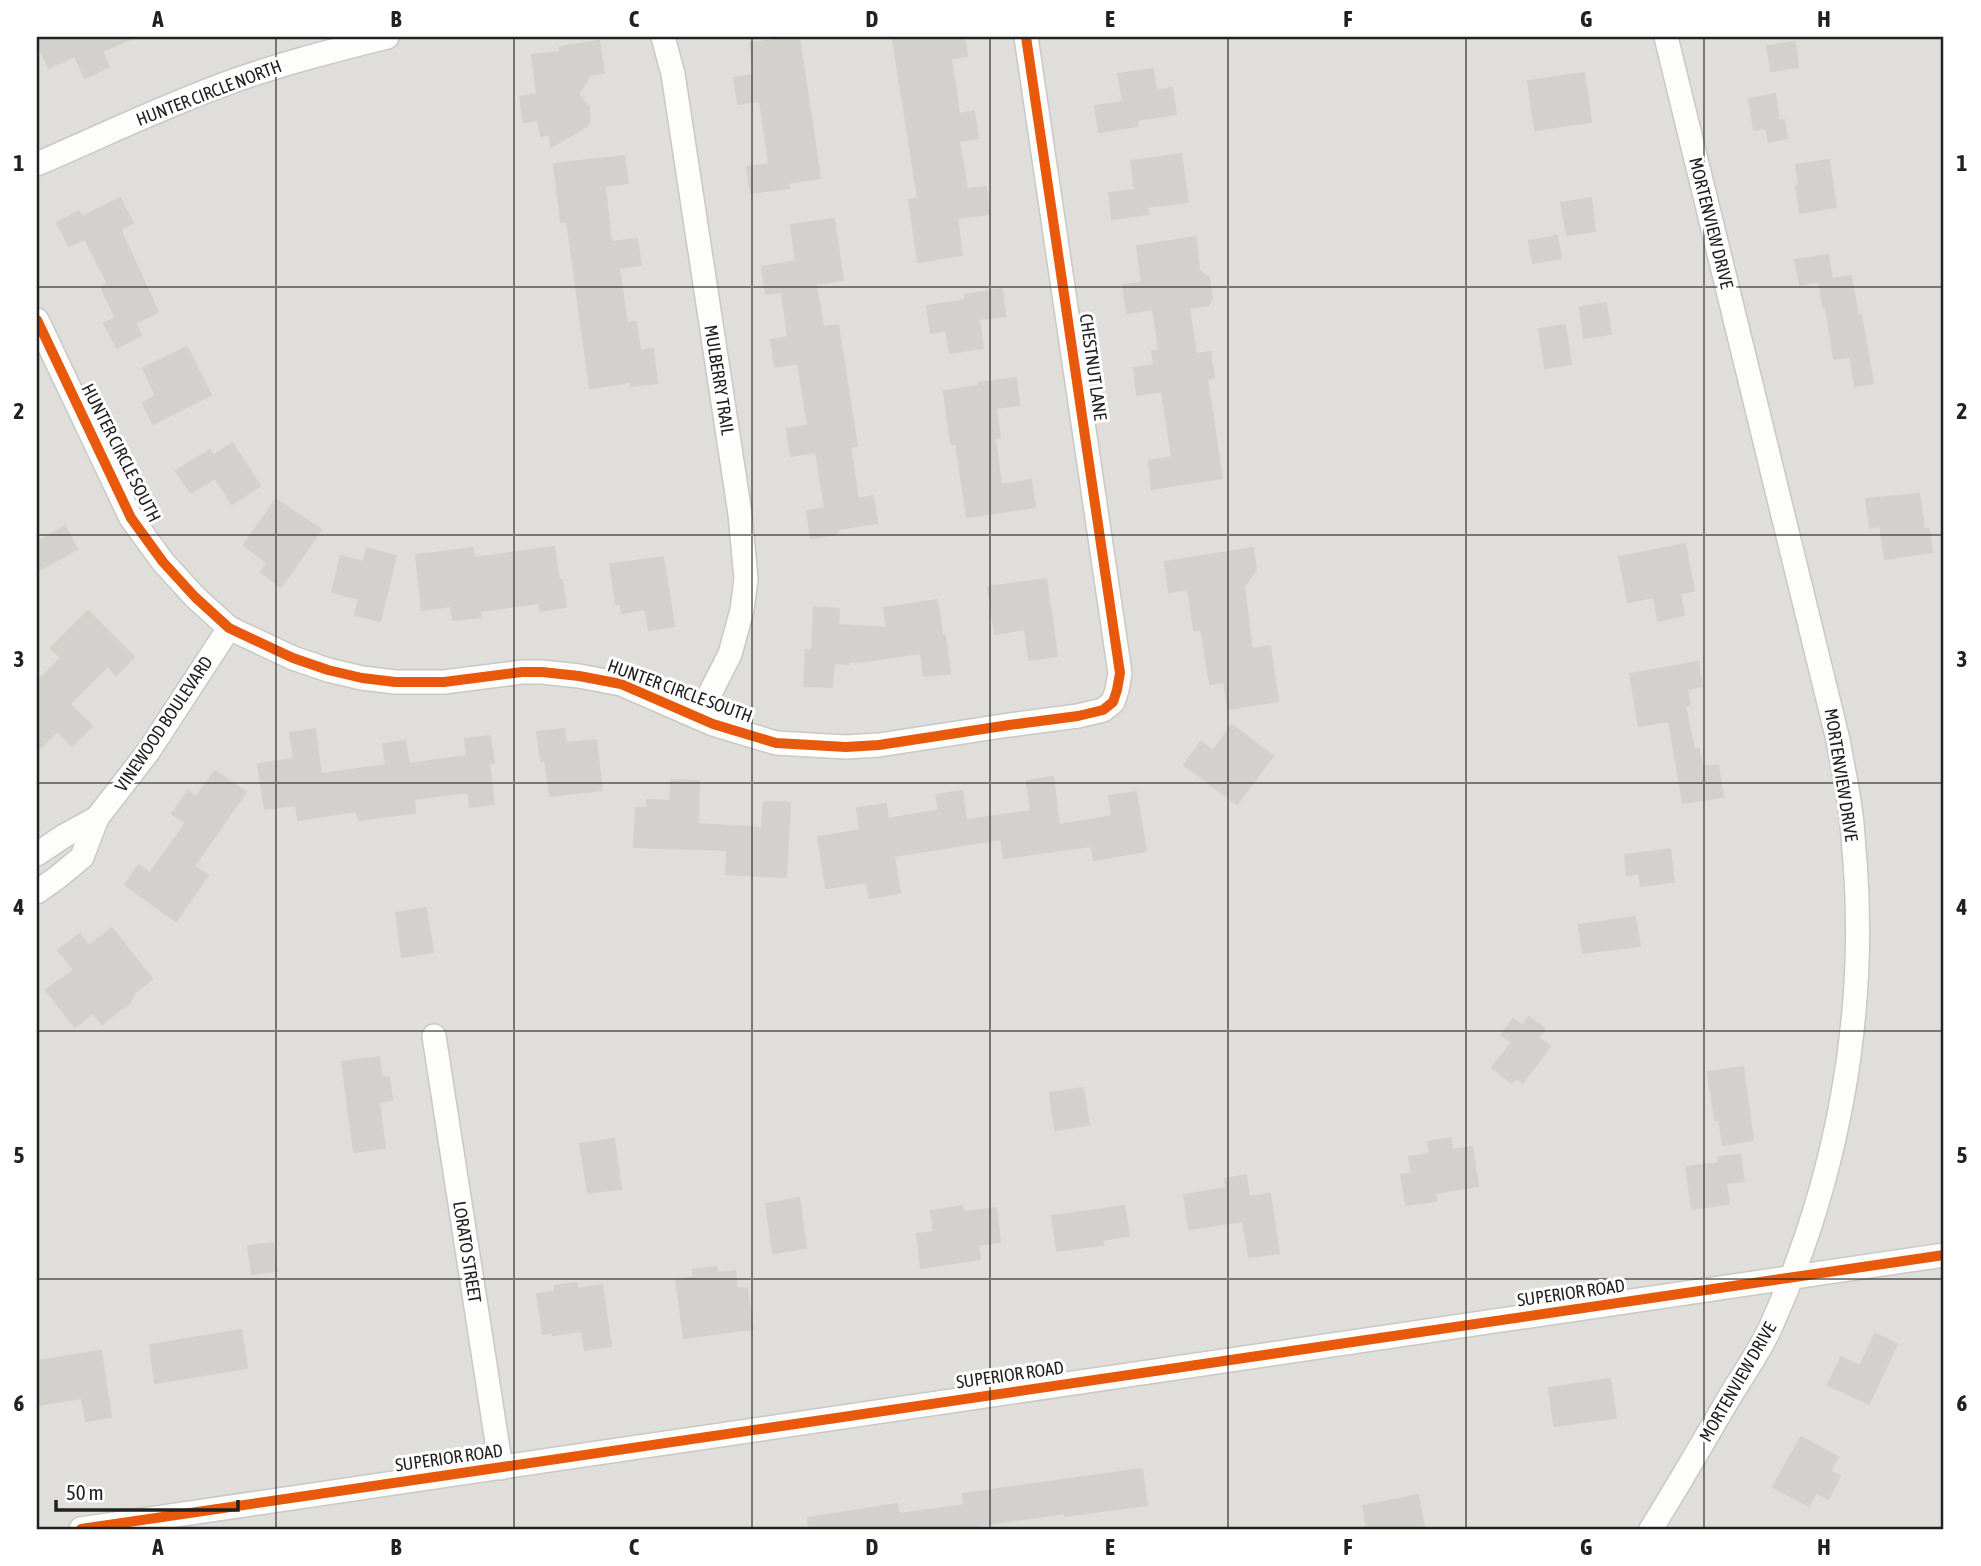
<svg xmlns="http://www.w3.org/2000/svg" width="1981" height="1566" font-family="'Asap Condensed',sans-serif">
<rect width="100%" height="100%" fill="#f0efea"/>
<rect fill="#dfdedb" x="37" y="37" width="1907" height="1492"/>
<g fill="#d2d1cd" stroke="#d3d1cb" stroke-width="2">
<path d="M37 37H135L102 51 109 67 85 78 75 56 49 68 37 42Z"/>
<path d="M799 37 820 178 788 183 789 188 751 193 747 167 769 164 760 101 738 104 734 78 754 75 750 43Z"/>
<path d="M907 37H964L967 56 951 58 959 114 974 111 978 138 959 141 967 189 986 187 990 214 957 218 962 255 918 262 909 200 918 199 893 39Z"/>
<path d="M599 41 604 73 590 75 578 94 589 107 590 120 587 126 551 147 550 134 541 136 538 120 524 122 520 97 537 94 532 55 560 52V47Z"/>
<path d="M1795 42 1798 67 1771 71 1767 46Z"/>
<path d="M1153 69 1156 91 1172 88 1176 114 1137 120 1138 126 1099 132 1095 106 1123 102 1118 74Z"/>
<path d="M1584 73 1591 122 1535 130 1528 81Z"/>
<path d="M1775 94 1779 121 1784 120 1787 138 1769 142 1766 128 1754 130 1749 99Z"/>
<path d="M1181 154 1188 202 1147 207 1148 214 1112 219 1109 193 1135 190 1131 161Z"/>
<path d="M624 156 628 183 605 186 611 242 637 239 641 265 619 268 627 323 636 322 640 351 653 349 657 383 631 386 630 382 590 388 567 221 561 222 554 164Z"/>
<path d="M1829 160 1836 207 1800 213 1796 186 1799 185 1796 165Z"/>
<path d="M120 198 133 223 120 229 158 312 135 323 141 335 117 348 104 323 116 318 101 287 108 284 85 239 69 246 57 223 79 211 82 217Z"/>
<path d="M1591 198 1595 231 1567 235 1561 203Z"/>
<path d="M834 219 843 280 816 284 823 327 838 325 857 446 850 447 858 499 873 496 877 523 838 529V534L811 538 807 511 825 508 816 452 791 456 787 429 808 425 798 363 775 367 771 340 788 337 782 292 766 294 762 267 796 261 791 225Z"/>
<path d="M1557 236 1561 258 1533 263 1529 241Z"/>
<path d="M1196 237 1199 270 1209 278 1212 298 1208 305 1189 308 1196 354 1210 352 1214 378 1207 379 1222 478 1152 489 1149 461 1172 457 1162 391 1137 395 1134 368 1154 365 1152 351 1159 350 1153 309 1127 313 1123 285 1142 283 1137 246Z"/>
<path d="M1828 255 1832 279 1800 285 1795 260Z"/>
<path d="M1851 276 1858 316 1861 315 1873 383 1855 386 1850 357 1834 359 1826 307H1823L1819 281Z"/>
<path d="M1002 289 1005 316 979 319 983 348 950 353 946 330 931 333 927 306 966 300 965 295Z"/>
<path d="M1606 303 1611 334 1584 338 1580 307Z"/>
<path d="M1565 325 1571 364 1545 368 1539 329Z"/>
<path d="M187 347 211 395 153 424 143 403 156 396 143 368Z"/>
<path d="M1016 378 1019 405 996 408 1000 438H995L1001 485 1031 480 1035 507 967 517 956 444H951L944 391 979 386V383Z"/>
<path d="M232 443 260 486 232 504 215 478 191 493 176 471 210 450 213 456Z"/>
<path d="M1919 494 1924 529H1929L1932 552 1885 559 1880 526 1870 528 1866 499Z"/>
<path d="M276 499 321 530 281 587 261 572 267 563 244 545Z"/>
<path d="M65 526 77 549 37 571V542Z"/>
<path d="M1685 544 1694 591 1680 593 1684 615 1658 621 1654 597 1628 602 1619 557Z"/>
<path d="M554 547 559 580H562L566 607 540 611 539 603 480 611 481 617 453 620 451 606 422 610 416 555 473 548 474 558Z"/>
<path d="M367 548 396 556 380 621 355 615 359 599 332 592 341 556 363 562Z"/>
<path d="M1253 548 1256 570 1244 587 1252 649 1270 646 1278 701 1228 709 1224 682 1210 684 1201 629 1194 630 1188 589 1169 592 1165 562Z"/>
<path d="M663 557 674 626 649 630 645 609 622 613 620 604H616L610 564Z"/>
<path d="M1046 579 1057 656 1029 660 1025 629 995 634 988 587Z"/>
<path d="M937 600 942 635H945L950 673 924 676 921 653 859 662 849 661V664L834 663 832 687 804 686 806 650 812 651 814 607 839 609 838 625 887 628 884 608Z"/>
<path d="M88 611 134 657 116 675 108 666 70 704 92 726 72 746 57 731 37 751V682L61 658 51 648Z"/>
<path d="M1698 662 1702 686 1687 689 1690 705H1685L1694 750 1699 749 1702 767 1718 765 1723 797 1683 803 1669 721 1639 726 1630 674Z"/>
<path d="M1232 725 1273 756 1237 804 1184 765 1201 742 1213 751Z"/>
<path d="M315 729 321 774 386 765 383 744 405 741 409 764 467 756 465 739 490 736 494 763 489 764 494 804 470 807 468 792 414 799 415 813 359 820 357 811 298 820 296 805 265 809 258 764 294 759 290 733Z"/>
<path d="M564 729 566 743 596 740 602 790 550 796 545 760 541 761 537 732Z"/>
<path d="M215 771 246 792 194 866 208 875 176 921 125 885 139 865 150 873 186 823 172 814 188 791 196 797Z"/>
<path d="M1053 777 1059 825 1112 816 1109 796 1136 792 1146 851 1094 860 1091 846 1004 858 1001 839 894 856 900 893 869 898 867 882 826 888 818 837 860 830 857 808 886 804 888 819 939 810 936 795 962 791 966 820 1031 811 1027 781Z"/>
<path d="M671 780 699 781 698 824 762 828 764 802 790 803 786 877 726 874 727 850 634 847 636 808H647V800L670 801Z"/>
<path d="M1670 849 1674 882 1641 886 1639 873 1627 875 1625 855Z"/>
<path d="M426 908 433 952 402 957 396 913Z"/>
<path d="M1635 917 1640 946 1583 953 1579 925Z"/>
<path d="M112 928 152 979 134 993 130 1002 102 1024 93 1013 75 1027 46 990 74 970 58 950 80 934 89 946Z"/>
<path d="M1529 1017 1545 1029 1538 1037 1550 1046 1523 1083 1516 1078 1512 1083 1492 1067 1512 1042 1501 1035 1513 1019 1522 1026Z"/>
<path d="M379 1057 382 1078 389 1077 392 1100 379 1102 385 1148 354 1152 342 1062Z"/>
<path d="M1743 1067 1753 1140 1723 1145 1719 1119 1715 1120 1708 1072Z"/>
<path d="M1083 1088 1089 1125 1055 1130 1050 1093Z"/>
<path d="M1451 1138 1452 1150 1472 1147 1478 1186 1435 1193 1436 1201 1406 1205 1401 1175 1412 1173 1409 1157 1430 1154 1428 1142Z"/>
<path d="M614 1139 621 1189 588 1193 580 1144Z"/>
<path d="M1740 1155 1744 1181 1726 1183 1729 1204 1692 1209 1686 1167 1719 1163 1718 1157Z"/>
<path d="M1246 1175 1249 1197 1270 1194 1279 1253 1249 1257 1243 1221 1189 1229 1184 1195 1226 1188 1225 1179Z"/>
<path d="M799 1198 806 1248 773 1253 766 1204Z"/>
<path d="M962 1206 964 1212 996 1208 1000 1242 978 1245 980 1259 921 1268 917 1234 934 1232 931 1211Z"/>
<path d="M1124 1206 1129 1236 1102 1240 1103 1245 1057 1251 1052 1216Z"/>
<path d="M273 1243 277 1271 252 1274 248 1246Z"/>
<path d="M716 1267 717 1273 735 1271 737 1289 747 1288 753 1329 684 1338 676 1280 694 1277 693 1270Z"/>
<path d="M576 1283 577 1289 602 1285 611 1346 585 1350 582 1331 553 1335V1332L543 1334 537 1294 555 1292V1286Z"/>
<path d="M241 1330 247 1368 155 1383 150 1345Z"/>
<path d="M1875 1334 1897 1344 1869 1404 1828 1385 1841 1357 1860 1366Z"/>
<path d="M101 1351 111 1417 86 1421 82 1398 37 1405V1361Z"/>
<path d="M1610 1379 1616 1418 1554 1426 1549 1388Z"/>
<path d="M1801 1437 1838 1457 1830 1471 1840 1476 1828 1499 1816 1492 1809 1506 1773 1487Z"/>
<path d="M1142 1469 1147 1505 1065 1516V1513L955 1529H809L808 1518 897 1504 899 1514 964 1505 963 1494Z"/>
<path d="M1418 1495 1424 1527 1412 1529H1367L1363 1506Z"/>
</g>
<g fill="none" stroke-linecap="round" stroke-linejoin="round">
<g stroke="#c8c8c6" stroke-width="26">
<g id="minor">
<path d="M663 37 673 74 740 514 746 579 742 610 730 654 698 717"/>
<path d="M37 164C102 136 166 105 233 81 284 63 335 50 387 37"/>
<path d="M37 320 131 518 163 562 195 597 229 628 293 658 328 670 362 678 395 682H444L522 672H542L579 676 621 684 713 724 776 743 846 747 879 745 1009 725 1078 716 1103 710 1113 702 1117 690 1120 673 1026 37"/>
<path d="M37 854 64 836 97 818"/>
<path d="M37 892 58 877 82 857 97 818 148 752 229 628"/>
<path d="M434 1036 501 1468"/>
<path d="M81 1529 1944 1255"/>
<path d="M1651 1529C1678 1486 1703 1442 1729 1398 1743 1374 1761 1350 1772 1324 1837 1179 1867 1019 1855 861 1853 843 1853 825 1850 808 1847 785 1842 763 1838 740L1666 37"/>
</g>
</g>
<use href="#minor" stroke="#fdfdfc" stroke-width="23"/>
<g stroke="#fff" stroke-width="15">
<g id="cycleway">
<path d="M37 320 131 518 163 562 195 597 229 628 293 658 328 670 362 678 395 682H444L522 672H542L579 676 621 684 713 724 776 743 846 747 879 745 1009 725 1078 716 1103 710 1113 702 1117 690 1120 673 1026 37"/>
<path d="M81 1529 1944 1255"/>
</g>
</g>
<use href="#cycleway" stroke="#e8590c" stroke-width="10"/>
</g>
<path fill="none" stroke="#212121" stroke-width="2" stroke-opacity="0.55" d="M276 37V1529M514 37V1529M752 37V1529M990 37V1529M1228 37V1529M1466 37V1529M1704 37V1529M37 287H1944M37 535H1944M37 783H1944M37 1031H1944M37 1279H1944"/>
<g text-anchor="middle" stroke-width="6" stroke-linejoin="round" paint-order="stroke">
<g font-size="18" fill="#212121" stroke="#fff">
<text transform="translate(209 93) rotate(-21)" y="6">HUNTER CIRCLE NORTH</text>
<text transform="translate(1711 223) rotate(76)" y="6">MORTENVIEW DRIVE</text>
<text transform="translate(1093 367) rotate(82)" y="6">CHESTNUT LANE</text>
<text transform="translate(719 380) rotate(81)" y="6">MULBERRY TRAIL</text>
<text transform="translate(121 453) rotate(63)" y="6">HUNTER CIRCLE SOUTH</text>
<text transform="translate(680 691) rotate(20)" y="6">HUNTER CIRCLE SOUTH</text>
<text transform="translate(164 724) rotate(-56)" y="6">VINEWOOD BOULEVARD</text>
<text transform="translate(1841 775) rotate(81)" y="6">MORTENVIEW DRIVE</text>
<text transform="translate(467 1252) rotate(81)" y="6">LORATO STREET</text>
<text transform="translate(1571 1293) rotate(-8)" y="6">SUPERIOR ROAD</text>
<text transform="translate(1010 1375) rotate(-8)" y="6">SUPERIOR ROAD</text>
<text transform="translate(1738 1382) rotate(-60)" y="6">MORTENVIEW DRIVE</text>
<text transform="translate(449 1458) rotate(-8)" y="6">SUPERIOR ROAD</text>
</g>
</g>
<rect width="1981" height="1566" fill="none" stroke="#ffffff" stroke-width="77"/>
<path d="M56 1500v10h182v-10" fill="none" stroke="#212121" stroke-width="3.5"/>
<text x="66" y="1500" font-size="21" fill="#212121" stroke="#ffffff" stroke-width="5" paint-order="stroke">50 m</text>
<rect x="38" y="38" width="1904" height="1490" fill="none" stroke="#212121" stroke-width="2.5"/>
<g font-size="23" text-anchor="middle" font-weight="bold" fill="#212121">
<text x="158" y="27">A</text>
<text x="396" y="27">B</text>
<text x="634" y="27">C</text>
<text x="872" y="27">D</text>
<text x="1110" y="27">E</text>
<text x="1348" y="27">F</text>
<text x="1586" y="27">G</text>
<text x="1824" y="27">H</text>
<text x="19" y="171">1</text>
<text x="1962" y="171">1</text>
<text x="19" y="419">2</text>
<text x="1962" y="419">2</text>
<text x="19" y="667">3</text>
<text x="1962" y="667">3</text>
<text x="19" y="915">4</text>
<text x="1962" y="915">4</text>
<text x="19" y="1163">5</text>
<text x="1962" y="1163">5</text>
<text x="19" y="1411">6</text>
<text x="1962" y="1411">6</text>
<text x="158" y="1555">A</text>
<text x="396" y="1555">B</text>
<text x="634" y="1555">C</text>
<text x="872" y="1555">D</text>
<text x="1110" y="1555">E</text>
<text x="1348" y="1555">F</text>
<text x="1586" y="1555">G</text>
<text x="1824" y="1555">H</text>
</g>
</svg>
